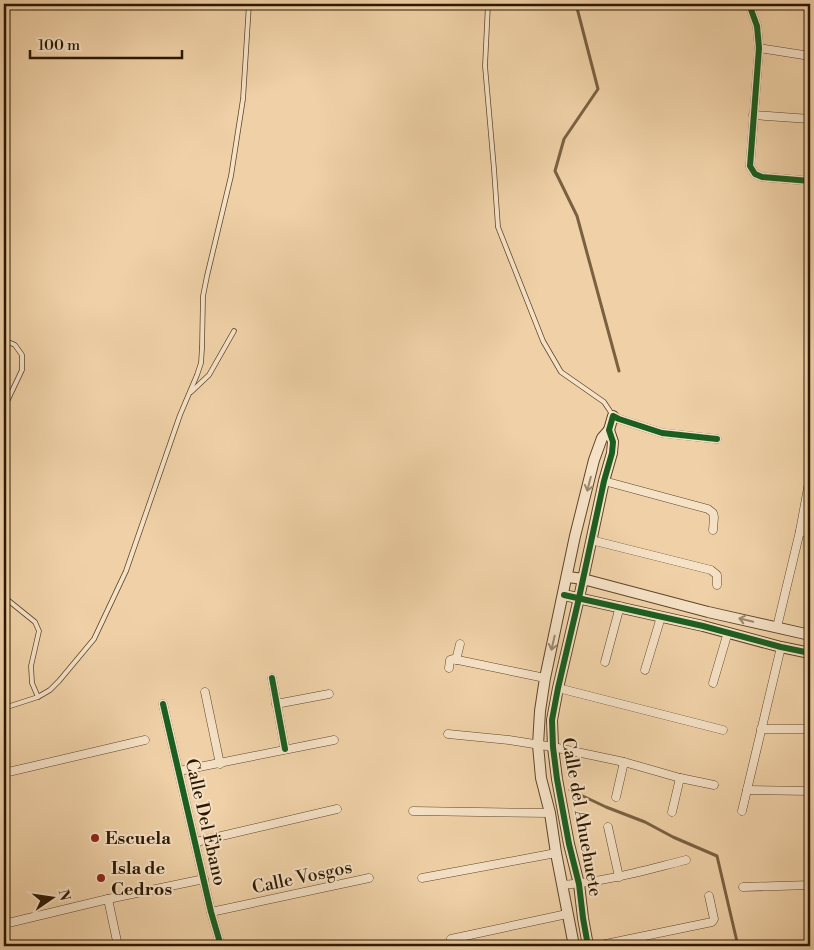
<svg xmlns="http://www.w3.org/2000/svg" width="814" height="950" font-family="'Libre Bodoni',serif">
<rect width="100%" height="100%" fill="#f0d1a7"/>
<filter id="stains"><feTurbulence type="fractalNoise" baseFrequency=".004" numOctaves="4"/><feColorMatrix values="0 0 0 0 .2 0 0 0 0 .09 0 0 0 0 .02 0 0 0 .5 -.17"/></filter>
<radialGradient id="worn" r=".72"><stop offset=".6" stop-color="#630" stop-opacity="0"/><stop offset="1" stop-color="#630" stop-opacity=".3"/></radialGradient>
<g fill="none" stroke-linecap="round" stroke-linejoin="round">
<g stroke="#796142" stroke-width="3">
<path d="M576 4 598 89 564 139 555 171 577 216 619 371"/>
<path d="M570 790 606 807 645 822 673 837 717 856 738 946"/>
</g>
<g stroke="#5d462a" stroke-width="5.5">
<g id="service">
<path d="M488 4 485 66 494 169 498 227 543 341 561 372 604 402 612 414"/>
<path d="M4 340 15 345 22 355V370L4 408"/>
<path d="M191 392 209 375 234 331"/>
<path d="M4 597 35 622 39 631 31 666 32 683 38 697"/>
<path d="M4 708 38 697 50 690 59 681 94 639 126 571 180 415 197 375 201 363 202 348 203 296 207 276 231 176 243 99 249 4"/>
</g>
</g>
<g stroke="#5d462a" stroke-width="9">
<g id="minor">
<path d="M749 4 757 26 759 48 750 166 755 174 762 177 810 181"/>
<path d="M759 48 810 56"/>
<path d="M753 115 810 119"/>
<path d="M613 416 619 419 662 433 717 439"/>
<path d="M604 481 708 509 713 513 714 517 713 530"/>
<path d="M800 531 810 533"/>
<path d="M591 540 711 570 717 575V585"/>
<path d="M777 627 800 531 810 477"/>
<path d="M456 660 460 644"/>
<path d="M605 662 620 606"/>
<path d="M449 668 450 660 453 659 545 678"/>
<path d="M645 670 661 617"/>
<path d="M272 678 285 749"/>
<path d="M713 683 728 632"/>
<path d="M558 688 723 730"/>
<path d="M205 692 220 764"/>
<path d="M163 704 211 912 221 946"/>
<path d="M276 704 329 694"/>
<path d="M761 729H810"/>
<path d="M448 734 509 740 553 747 624 762 680 778 714 785"/>
<path d="M179 771 334 740"/>
<path d="M4 773 145 740"/>
<path d="M747 790 810 791"/>
<path d="M616 797 624 762"/>
<path d="M413 811 550 813"/>
<path d="M742 811 781 647"/>
<path d="M672 812 680 778"/>
<path d="M608 827 619 877"/>
<path d="M196 842 337 809"/>
<path d="M422 878 556 853"/>
<path d="M562 885C605 882 645 870 686 860"/>
<path d="M743 887 810 885"/>
<path d="M108 899 118 946"/>
<path d="M211 912 369 878"/>
<path d="M4 924 108 899 204 879"/>
<path d="M451 939 567 914"/>
<path d="M596 946 712 922 714 919 709 896"/>
</g>
</g>
<g stroke="#5d462a" stroke-width="12">
<g id="tertiary">
<path d="M568 577 583 579 708 612 810 635"/>
<path d="M564 595 703 626 781 647 810 653"/>
<path d="M574 946 556 853 550 813 541 778 538 745 540 711 545 678 575 536 594 460 602 438 609 430"/>
<path d="M588 946 583 918 579 884 569 844 557 779 553 747 552 720 558 688 579 598 604 481 612 453 613 442 609 430 613 416"/>
</g>
</g>
<use href="#service" stroke="#f5e1c6" stroke-width="4"/>
<use href="#minor" stroke="#f5e1c6" stroke-width="8"/>
<use href="#tertiary" stroke="#f5e1c6" stroke-width="10"/>
<g stroke="#f5e1c6" stroke-width="9">
<g id="cycleway">
<path d="M749 4 757 26 759 48 750 166 755 174 762 177 810 181"/>
<path d="M564 595 703 626 781 647 810 653"/>
<path d="M272 678 285 749"/>
<path d="M163 704 211 912 221 946"/>
<path d="M588 946 583 918 579 884 569 844 557 779 553 747 552 720 558 688 579 598 604 481 612 453 613 442 609 430 613 416 619 419 662 433 717 439"/>
</g>
</g>
<use href="#cycleway" stroke="#1b5e20" stroke-width="6"/>
</g>
<defs><path id="oneway-shaft" d="M-6 0H5M1.5-3L5.5 0L1.5 3" fill="none" stroke-width="1.6" stroke-linecap="round" stroke-linejoin="round" transform="scale(1.25)"/></defs>
<g stroke="#9b876d">
<use href="#oneway-shaft" transform="translate(589 484) rotate(104)"/>
<use href="#oneway-shaft" transform="translate(746 620) rotate(-167)"/>
<use href="#oneway-shaft" transform="translate(553 643) rotate(103)"/>
</g>
<g fill="#8f2418" stroke="#f5e1c6" stroke-width="2">
<circle cx="95" cy="838" r="5"/>
<circle cx="101" cy="878" r="5"/>
</g>
<g text-anchor="middle" stroke-width="4" stroke-linejoin="round" paint-order="stroke">
<g font-size="18" fill="#2c1800" stroke="#f5e1c6">
<text transform="translate(582 817) rotate(80)" y="6">Calle del Ahuehuete</text>
<text transform="translate(206 822) rotate(77)" y="6">Calle Del Ëbano</text>
<text transform="translate(302 877) rotate(-12)" y="6">Calle Vosgos</text>
</g>
<g font-size="18" font-weight="bold" fill="#2c1800" stroke="#f5e1c6" text-anchor="start">
<text x="105" y="844">Escuela</text>
<text x="111" y="874">Isla de<tspan x="111" dy="21">Cedros</tspan></text>
</g>
</g>
<rect width="814" height="950" fill="none" stroke="#f0d1a7" stroke-width="20"/>
<rect x="5" y="5" width="804" height="940" fill="none" stroke="#2c1800" stroke-width="2.5"/>
<rect x="10" y="10" width="794" height="930" fill="none" stroke="#2c1800"/>
<g transform="translate(52 898) rotate(77)" stroke="#f5e1c6" stroke-width="4" paint-order="stroke">
<path d="M0-4L9 19L0 12L-9 19Z" fill="#2c1800"/>
<text y="-8" font-size="14" font-weight="bold" text-anchor="middle" fill="#2c1800">N</text>
</g>
<path d="M30 50v8h152v-8" fill="none" stroke="#2c1800" stroke-width="2.5"/>
<text x="38" y="50" font-size="15" fill="#2c1800" stroke="#f5e1c6" stroke-width="4" paint-order="stroke">100 m</text>
<rect width="100%" height="100%" filter="url(#stains)"/>
<rect width="100%" height="100%" fill="url(#worn)"/>
</svg>
